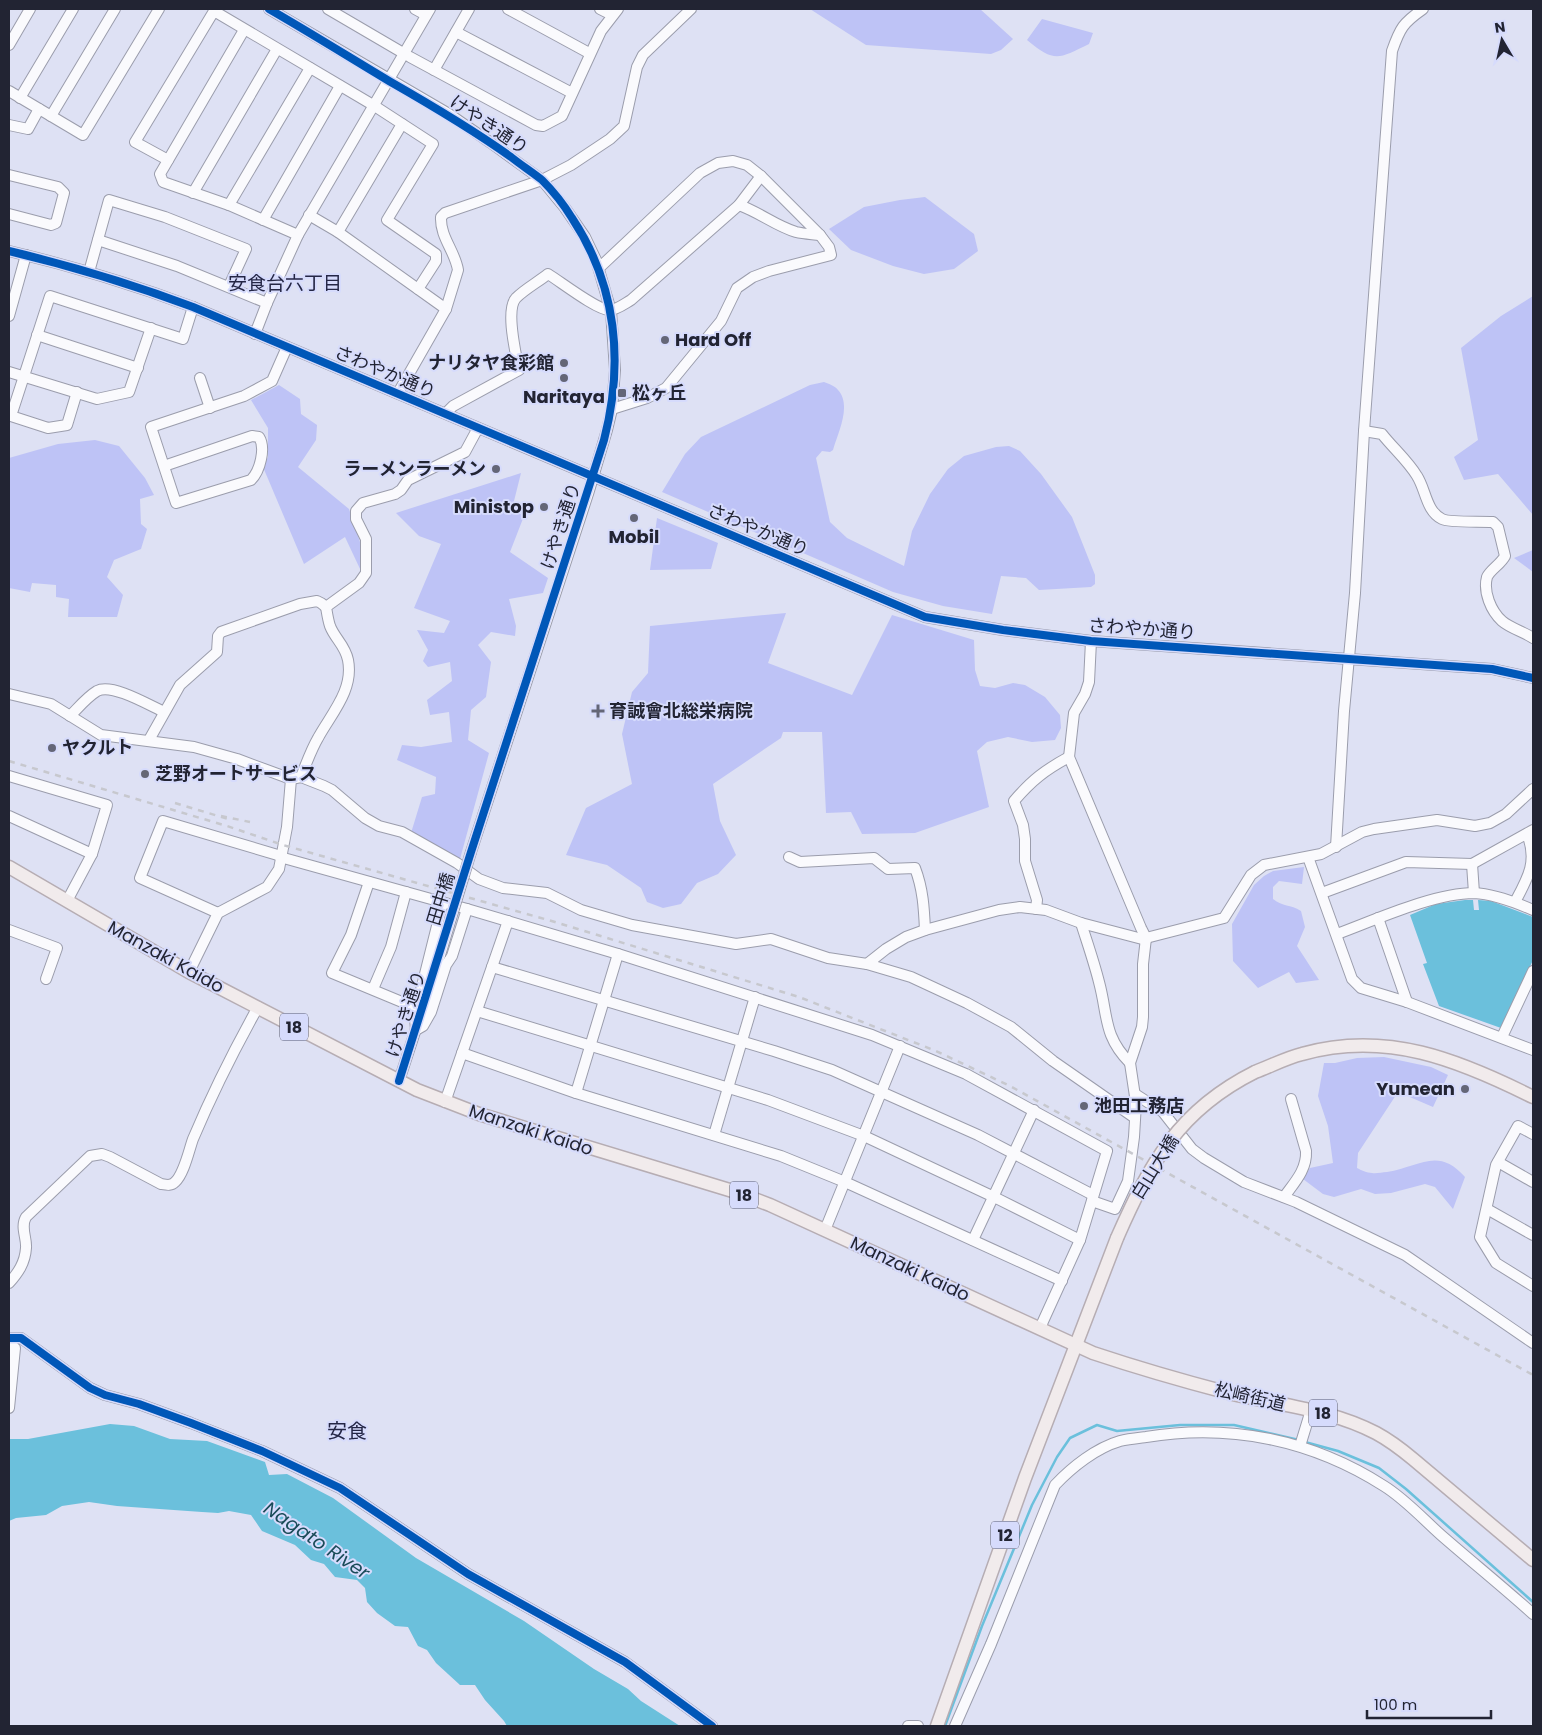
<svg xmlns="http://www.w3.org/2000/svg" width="1542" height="1735" font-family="Poppins,'Noto Sans JP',sans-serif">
<rect width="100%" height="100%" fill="#dee1f4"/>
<g fill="#bec3f6">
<path d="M810 9H980L1013 39 1001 50 991 54 866 45Z"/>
<path d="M1042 19 1093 33 1089 44C1058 59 1055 63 1027 40Z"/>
<path d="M925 197 974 234 978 251 954 269 924 274 893 266 851 250 829 229 864 207 900 200Z"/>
<path d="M1533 296V515L1498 474 1464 480 1454 457 1478 440 1461 348 1501 316Z"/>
<path d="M824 382C829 384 835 386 838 390 852 405 838 433 833 450L830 452 822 451 816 458 830 522 847 538 904 566 912 531 930 494 948 469 964 456 996 447 1009 446 1020 451 1041 474 1072 517 1095 575V584L1091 587 1039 590 1026 578 1001 576 992 614 943 606 893 592 662 492 685 454 701 437 810 385Z"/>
<path d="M279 385 300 399 301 414 317 425 316 440 298 467 349 509 360 542 361 571 345 537 304 564 263 467 268 457V428L251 400Z"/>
<path d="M95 440 119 446 145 478 154 495 140 499 141 524 147 529 141 549 114 560 107 577 123 595 117 617H68L69 599 56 597V585L32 583 30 592 9 588V458L58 444Z"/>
<path d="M521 473 512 509 524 516 510 552 548 578 543 593 509 599 516 626 515 636 491 632 478 645 491 662 486 697 471 710 468 740 489 753 460 859 411 833 422 797 435 794 436 777 397 760 402 745 421 747 452 742 449 712 430 715 427 700 452 681 450 662 428 667 423 661 428 650 417 630 444 633 450 621 414 608 441 544 419 536 396 513Z"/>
<path d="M657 518 718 543 711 569 650 570Z"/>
<path d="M1533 550V572L1514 558Z"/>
<path d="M786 613 768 663 852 695 892 615 974 640 975 670 980 686 995 688 1013 683 1025 685 1045 697 1060 715 1061 728 1055 740 1032 742 1008 737 987 742 977 751 989 807 915 833 862 834 851 812 826 813 822 732H783L781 738 713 784 720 821 736 855 718 874 697 883 681 904 663 908 647 902 641 888 607 865 566 855 586 808 632 784 622 734 632 692 648 673 650 626Z"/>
<path d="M1304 867 1302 884 1279 881 1273 887V899C1283 907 1290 904 1301 911L1305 927 1297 946 1319 980 1296 983 1289 972 1258 988 1233 961 1232 924 1254 885 1264 876 1273 871Z"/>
<path d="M1384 1057 1431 1067 1448 1075 1433 1107 1398 1092 1358 1153 1357 1168C1361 1170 1367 1173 1372 1173 1376 1174 1382 1172 1387 1172 1419 1167 1438 1146 1465 1177L1453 1209 1435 1187 1425 1184 1391 1193 1375 1194 1361 1189 1334 1197 1323 1194 1303 1179 1310 1168 1333 1163 1328 1126 1318 1096 1324 1063H1335L1357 1058Z"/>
</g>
<g fill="#6bc0dc">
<path d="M1465 900H1473L1474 910H1479L1478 900 1491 901 1533 917V960L1501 1028 1439 1006 1423 964 1427 963 1410 915 1436 904Z"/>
<path d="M110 1424 134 1426 170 1439 207 1441 265 1462 269 1475 287 1474 333 1498 416 1558 524 1621 594 1669 628 1689 641 1701 680 1726H507L504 1721 485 1700 475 1685H460L436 1663 427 1650 418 1646 408 1627 395 1626 377 1613 367 1602 365 1588 357 1580 335 1577 324 1564 311 1560 295 1545 262 1531 251 1515 229 1511 218 1513 202 1512 117 1506 89 1502 62 1506 46 1515 16 1518 9 1521V1439H28Z"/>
</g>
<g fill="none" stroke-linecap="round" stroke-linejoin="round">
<g stroke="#6bc0dc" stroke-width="2.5">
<path d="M1305 1442 1338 1451 1379 1468 1406 1489 1533 1602"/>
<path d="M945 1726 982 1626 1032 1505 1057 1457 1070 1438 1097 1425 1117 1431 1180 1425H1234L1299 1440"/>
</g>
<g stroke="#9b9dac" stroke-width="12">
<g id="minor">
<path d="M269 9 449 114 491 143 542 180 565 208 585 237 596 260 611 311 615 370 612 409 607 430 588 494 471 852"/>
<path d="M328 9 410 57 536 125 543 126 562 116 601 31 618 9"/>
<path d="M415 9 426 15"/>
<path d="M508 9 589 53"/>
<path d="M600 9 612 15"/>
<path d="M244 30 160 174 163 182 229 205 298 235"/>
<path d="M456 32 572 93"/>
<path d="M9 45 30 9"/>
<path d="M434 70 469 9"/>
<path d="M9 91 83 135 159 9"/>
<path d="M20 98 73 9"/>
<path d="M51 116 115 9"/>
<path d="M9 125 28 129 39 109"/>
<path d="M168 160 135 142 214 11 373 105 433 144 387 220 436 254V261L418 289"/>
<path d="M9 175 58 187 64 193 56 223 51 225 9 214"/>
<path d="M193 193 277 49"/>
<path d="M229 205 310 68"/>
<path d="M739 205C759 212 776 226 796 232 804 234 812 234 820 235"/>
<path d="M309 215 338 232 446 309"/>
<path d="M263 220 340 86"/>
<path d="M338 232 402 124"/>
<path d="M98 240 177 266 267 303"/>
<path d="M9 251C72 266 132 284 193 307L925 617 1003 630 1091 641 1492 669 1533 678"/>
<path d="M599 268 700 173 718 163 733 161 747 165 761 176 820 235 829 247 831 255 769 271 753 277 737 288 721 321 666 388 647 398 612 409"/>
<path d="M89 272 109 200 165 217 246 249 229 286"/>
<path d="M9 316 26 255"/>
<path d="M255 334 267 303 298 235 430 9"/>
<path d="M37 335 138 368"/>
<path d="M9 372 97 399 129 392 151 328"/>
<path d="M200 378 210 408"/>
<path d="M77 392 67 425 48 428 11 416 50 296 183 339 193 307"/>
<path d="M398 393 446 309 458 270C455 251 440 237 441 217L445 213 542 180 571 165 610 139 624 126 637 67 643 55 691 9"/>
<path d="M446 413 453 406 519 370C516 354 505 310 516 298 525 289 538 282 548 274 561 282 597 310 609 310 617 310 624 304 631 300L739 205 761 176"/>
<path d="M1364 431 1382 434C1393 448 1408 461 1417 476 1426 490 1426 511 1442 519 1450 523 1481 521 1493 522L1498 527 1505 556C1501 564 1490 570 1487 577 1483 592 1491 611 1502 621 1510 628 1524 632 1533 638"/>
<path d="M164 466 252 436 259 437C266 448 260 471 251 480L176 503 151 427 244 396 272 381 287 347"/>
<path d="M1091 641 1089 682 1085 694 1074 713 1069 757 1141 928 1146 938"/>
<path d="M9 694 51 704 101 735 194 747 237 759 291 779 301 777 324 786 332 790 365 818 379 826 402 832 457 863 479 879 503 888 547 893 581 910 632 925 736 944 771 939 828 958 867 964 911 977 967 1003 1011 1027 1053 1061 1135 1118"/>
<path d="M70 716C78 708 87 697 97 691 112 683 149 705 164 712"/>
<path d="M149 740 180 685 217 652 218 636 221 632 300 604 317 601 321 603 326 607"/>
<path d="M9 776 107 805 92 854 67 901"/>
<path d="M301 777C306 764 311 750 318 738 331 714 354 690 348 660 345 645 335 639 330 626 328 620 327 613 326 607L359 583 366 573V539L356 519V511L363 503 395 494 401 490 408 480 465 452 478 428"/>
<path d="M9 816 92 854"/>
<path d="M1336 847 1344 711 1355 593 1364 431 1392 51C1400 28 1403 23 1423 9"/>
<path d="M280 857 467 909 618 954 872 1035 966 1074 1107 1151 1080 1240 1040 1328"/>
<path d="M789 857 800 862 874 858 888 869 915 868C923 889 924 908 925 930"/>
<path d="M1308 857 1352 979 1361 988 1407 1002 1533 1050"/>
<path d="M1472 864 1474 893"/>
<path d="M369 882 351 935 332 973 414 1007"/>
<path d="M1322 893 1406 862 1472 864 1533 830"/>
<path d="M443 902 421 990 414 1007 416 1030 423 1026 431 1012 446 965 452 956 467 909"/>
<path d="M1515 902C1528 878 1538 861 1527 834"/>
<path d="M1036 909 1037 900 1025 861V839L1023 825 1014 801C1032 780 1045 770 1069 757"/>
<path d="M218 913 140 878 163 821 281 856"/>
<path d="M1378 918 1407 1002"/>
<path d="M1081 923C1087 942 1094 962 1099 982 1108 1015 1103 1036 1130 1063"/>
<path d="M9 930 57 948 46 979"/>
<path d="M1337 934C1375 920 1434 893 1474 893 1492 894 1517 903 1533 910"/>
<path d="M867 964 886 949 906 937 925 930 999 910 1020 907 1046 910 1081 923 1146 940"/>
<path d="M492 967 774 1051 832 1070 978 1135 1093 1195"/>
<path d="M189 972 218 913 267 887 279 869 287 827 291 779"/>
<path d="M373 989 391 947 406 892"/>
<path d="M477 1011 768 1100 864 1136 994 1197 1080 1240"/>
<path d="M1502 1037 1533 971"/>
<path d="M462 1053 576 1093 781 1156 845 1182 1062 1281"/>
<path d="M399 1081 440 955"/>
<path d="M576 1093 618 954"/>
<path d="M1135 1094 1163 1112 1192 1149 1204 1158 1244 1182 1296 1202 1405 1255 1533 1343"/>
<path d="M445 1102 508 921"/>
<path d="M1533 1134 1518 1126 1496 1165 1480 1237 1496 1263 1533 1286"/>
<path d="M714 1135 755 997"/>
<path d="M1498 1162 1533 1182"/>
<path d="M1284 1197C1294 1183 1307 1170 1306 1151L1291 1099"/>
<path d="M1092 1201 1115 1209 1128 1181 1134 1137 1136 1103 1130 1063 1142 1027 1143 1017V964L1146 938 1224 918 1251 875 1264 865 1321 854 1362 832 1374 829 1437 820 1475 826 1490 823 1506 814 1533 789"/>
<path d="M1487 1209 1533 1235"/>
<path d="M825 1230 900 1046"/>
<path d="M973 1240 1034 1110"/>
<path d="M9 1283C18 1273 25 1263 26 1248 27 1238 20 1227 26 1217L90 1156 102 1154 110 1157 161 1184C167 1185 171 1186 175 1182 184 1174 189 1150 193 1139 212 1094 234 1050 258 1007"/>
<path d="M9 1338H21L90 1388 105 1395 139 1404 191 1423 262 1451 340 1488 468 1574 625 1662 712 1726"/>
<path d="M9 1344 15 1348 9 1408"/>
<path d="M1300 1446 1311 1410"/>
<path d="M908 1726H918"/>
<path d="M955 1726 991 1644 1055 1485C1072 1467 1096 1448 1120 1441 1128 1439 1138 1438 1146 1437 1230 1423 1312 1440 1384 1486 1405 1499 1423 1519 1441 1535 1472 1562 1503 1587 1533 1614"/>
</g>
</g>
<g stroke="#b6adb3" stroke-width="15">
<g id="major">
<path d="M9 867 189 972 417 1090 479 1114 736 1192 770 1205 1093 1353C1138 1368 1183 1381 1229 1393 1278 1405 1330 1409 1376 1433 1389 1440 1401 1449 1413 1459L1533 1560"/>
<path d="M1255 1072C1271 1066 1286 1058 1302 1054 1386 1030 1459 1060 1533 1097"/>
<path d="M937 1726 1025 1478 1117 1238"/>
</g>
</g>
<use href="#minor" stroke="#fafafd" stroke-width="10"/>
<use href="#major" stroke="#f1ebec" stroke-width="12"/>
<g stroke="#c7c8ce" stroke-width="2.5" stroke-dasharray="6 6" stroke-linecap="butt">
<path d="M9 761 227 826 283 845 555 922 799 997 936 1051 1010 1086 1533 1375"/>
<path d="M175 803 228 819"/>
<path d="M221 816 250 822"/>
</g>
<g stroke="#9b9dac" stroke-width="12" stroke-linecap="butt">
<path id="minor-bridge" d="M440 955 471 852"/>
</g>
<g stroke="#b6adb3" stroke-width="15" stroke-linecap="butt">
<path id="major-bridge" d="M1117 1238C1150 1163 1179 1110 1255 1072"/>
</g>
<use href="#minor-bridge" stroke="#fafafd" stroke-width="10"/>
<use href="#major-bridge" stroke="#f1ebec" stroke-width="12"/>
<g stroke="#d6dbfc" stroke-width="11">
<g id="cycleway">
<path d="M269 9C309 32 349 57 389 81 431 105 472 129 511 157 521 165 532 172 542 180 553 191 564 205 572 218 617 286 624 363 604 440L471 852 399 1081"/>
<path d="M9 251C72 266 132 284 193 307L925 617 1003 630 1091 641 1492 669 1533 678"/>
<path d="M9 1338H21L90 1388 105 1395 139 1404 191 1423 262 1451 340 1488 468 1574 625 1662 712 1726"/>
</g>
</g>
<use href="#cycleway" stroke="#0057b8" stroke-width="8"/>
</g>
<g fill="#646677" stroke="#d6dbfc" stroke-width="2">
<circle cx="665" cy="340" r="5"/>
<circle cx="564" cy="363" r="5"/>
<circle cx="564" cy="378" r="5"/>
<rect x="617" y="388" width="10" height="10" rx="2.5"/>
<circle cx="496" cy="469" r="5"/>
<circle cx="544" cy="507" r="5"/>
<circle cx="634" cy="518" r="5"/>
<path d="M595.5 703.5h5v5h5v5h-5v5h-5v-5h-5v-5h5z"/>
<circle cx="52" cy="748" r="5"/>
<circle cx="145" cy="774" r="5"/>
<circle cx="1465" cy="1089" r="5"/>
<circle cx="1084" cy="1106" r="5"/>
</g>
<g text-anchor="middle" stroke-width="4" stroke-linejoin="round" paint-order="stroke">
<g fill="#d6dbfc" stroke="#585b6f" stroke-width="1">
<rect x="280" y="1013.5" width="28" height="27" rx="4"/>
<rect x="730" y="1181.5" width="28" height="27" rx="4"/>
<rect x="1309" y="1399.5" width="28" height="27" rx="4"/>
<rect x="991" y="1521.5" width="28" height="27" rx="4"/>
</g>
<g font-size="16" font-weight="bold" fill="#222433">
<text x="294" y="1033">18</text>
<text x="744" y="1201">18</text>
<text x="1323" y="1419">18</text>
<text x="1005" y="1541">12</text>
</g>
<g font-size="18" fill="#222433" stroke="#d6dbfc">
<text transform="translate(489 125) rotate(34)" y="6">けやき通り</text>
<text transform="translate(385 372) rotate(23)" y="6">さわやか通り</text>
<text transform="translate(561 526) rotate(-72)" y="6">けやき通り</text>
<text transform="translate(758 530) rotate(23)" y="6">さわやか通り</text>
<text transform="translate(1142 629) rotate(4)" y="6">さわやか通り</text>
<text transform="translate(441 899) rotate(-73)" y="6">田中橋</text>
<text transform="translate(166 957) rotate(29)" y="6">Manzaki Kaido</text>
<text transform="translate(406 1014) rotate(-72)" y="6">けやき通り</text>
<text transform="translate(531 1130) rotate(18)" y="6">Manzaki Kaido</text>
<text transform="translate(1155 1167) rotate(-58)" y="6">白山大橋</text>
<text transform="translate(910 1269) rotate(25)" y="6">Manzaki Kaido</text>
<text transform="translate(1250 1397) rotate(13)" y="6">松崎街道</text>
</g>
<g font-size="18" font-weight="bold" fill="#222433" stroke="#d6dbfc" text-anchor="start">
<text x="675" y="346">Hard Off</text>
<text x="554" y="369" text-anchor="end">ナリタヤ食彩館</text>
<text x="632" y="399">松ヶ丘</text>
<text x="564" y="403" text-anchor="middle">Naritaya</text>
<text x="486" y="475" text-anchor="end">ラーメンラーメン</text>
<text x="534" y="513" text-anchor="end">Ministop</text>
<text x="634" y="543" text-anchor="middle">Mobil</text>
<text x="609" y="717">育誠會北総栄病院</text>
<text x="62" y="754">ヤクルト</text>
<text x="155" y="780">芝野オートサービス</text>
<text x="1455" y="1095" text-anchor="end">Yumean</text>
<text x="1094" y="1112">池田工務店</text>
</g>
<g font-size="19" fill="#242645" stroke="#d6dbfc">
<text x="285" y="290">安食台六丁目</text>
</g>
<g font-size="19" font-style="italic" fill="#1a4c59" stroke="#d6dbfc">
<text transform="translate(317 1540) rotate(34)" y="7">Nagato River</text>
</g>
<g font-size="20" fill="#242645" stroke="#d6dbfc">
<text x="347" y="1438">安食</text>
</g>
</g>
<rect width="1542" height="1735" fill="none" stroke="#222433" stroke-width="20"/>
<g transform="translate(1502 40) rotate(351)" stroke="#d6dbfc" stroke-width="4" paint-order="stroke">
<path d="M0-4L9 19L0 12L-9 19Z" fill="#222433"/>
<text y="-8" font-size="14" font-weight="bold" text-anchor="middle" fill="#222433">N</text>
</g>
<path d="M1367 1710v8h124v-8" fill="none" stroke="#222433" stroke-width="2.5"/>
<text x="1374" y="1710" font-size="15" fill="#222433" stroke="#d6dbfc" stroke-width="4" paint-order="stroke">100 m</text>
</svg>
